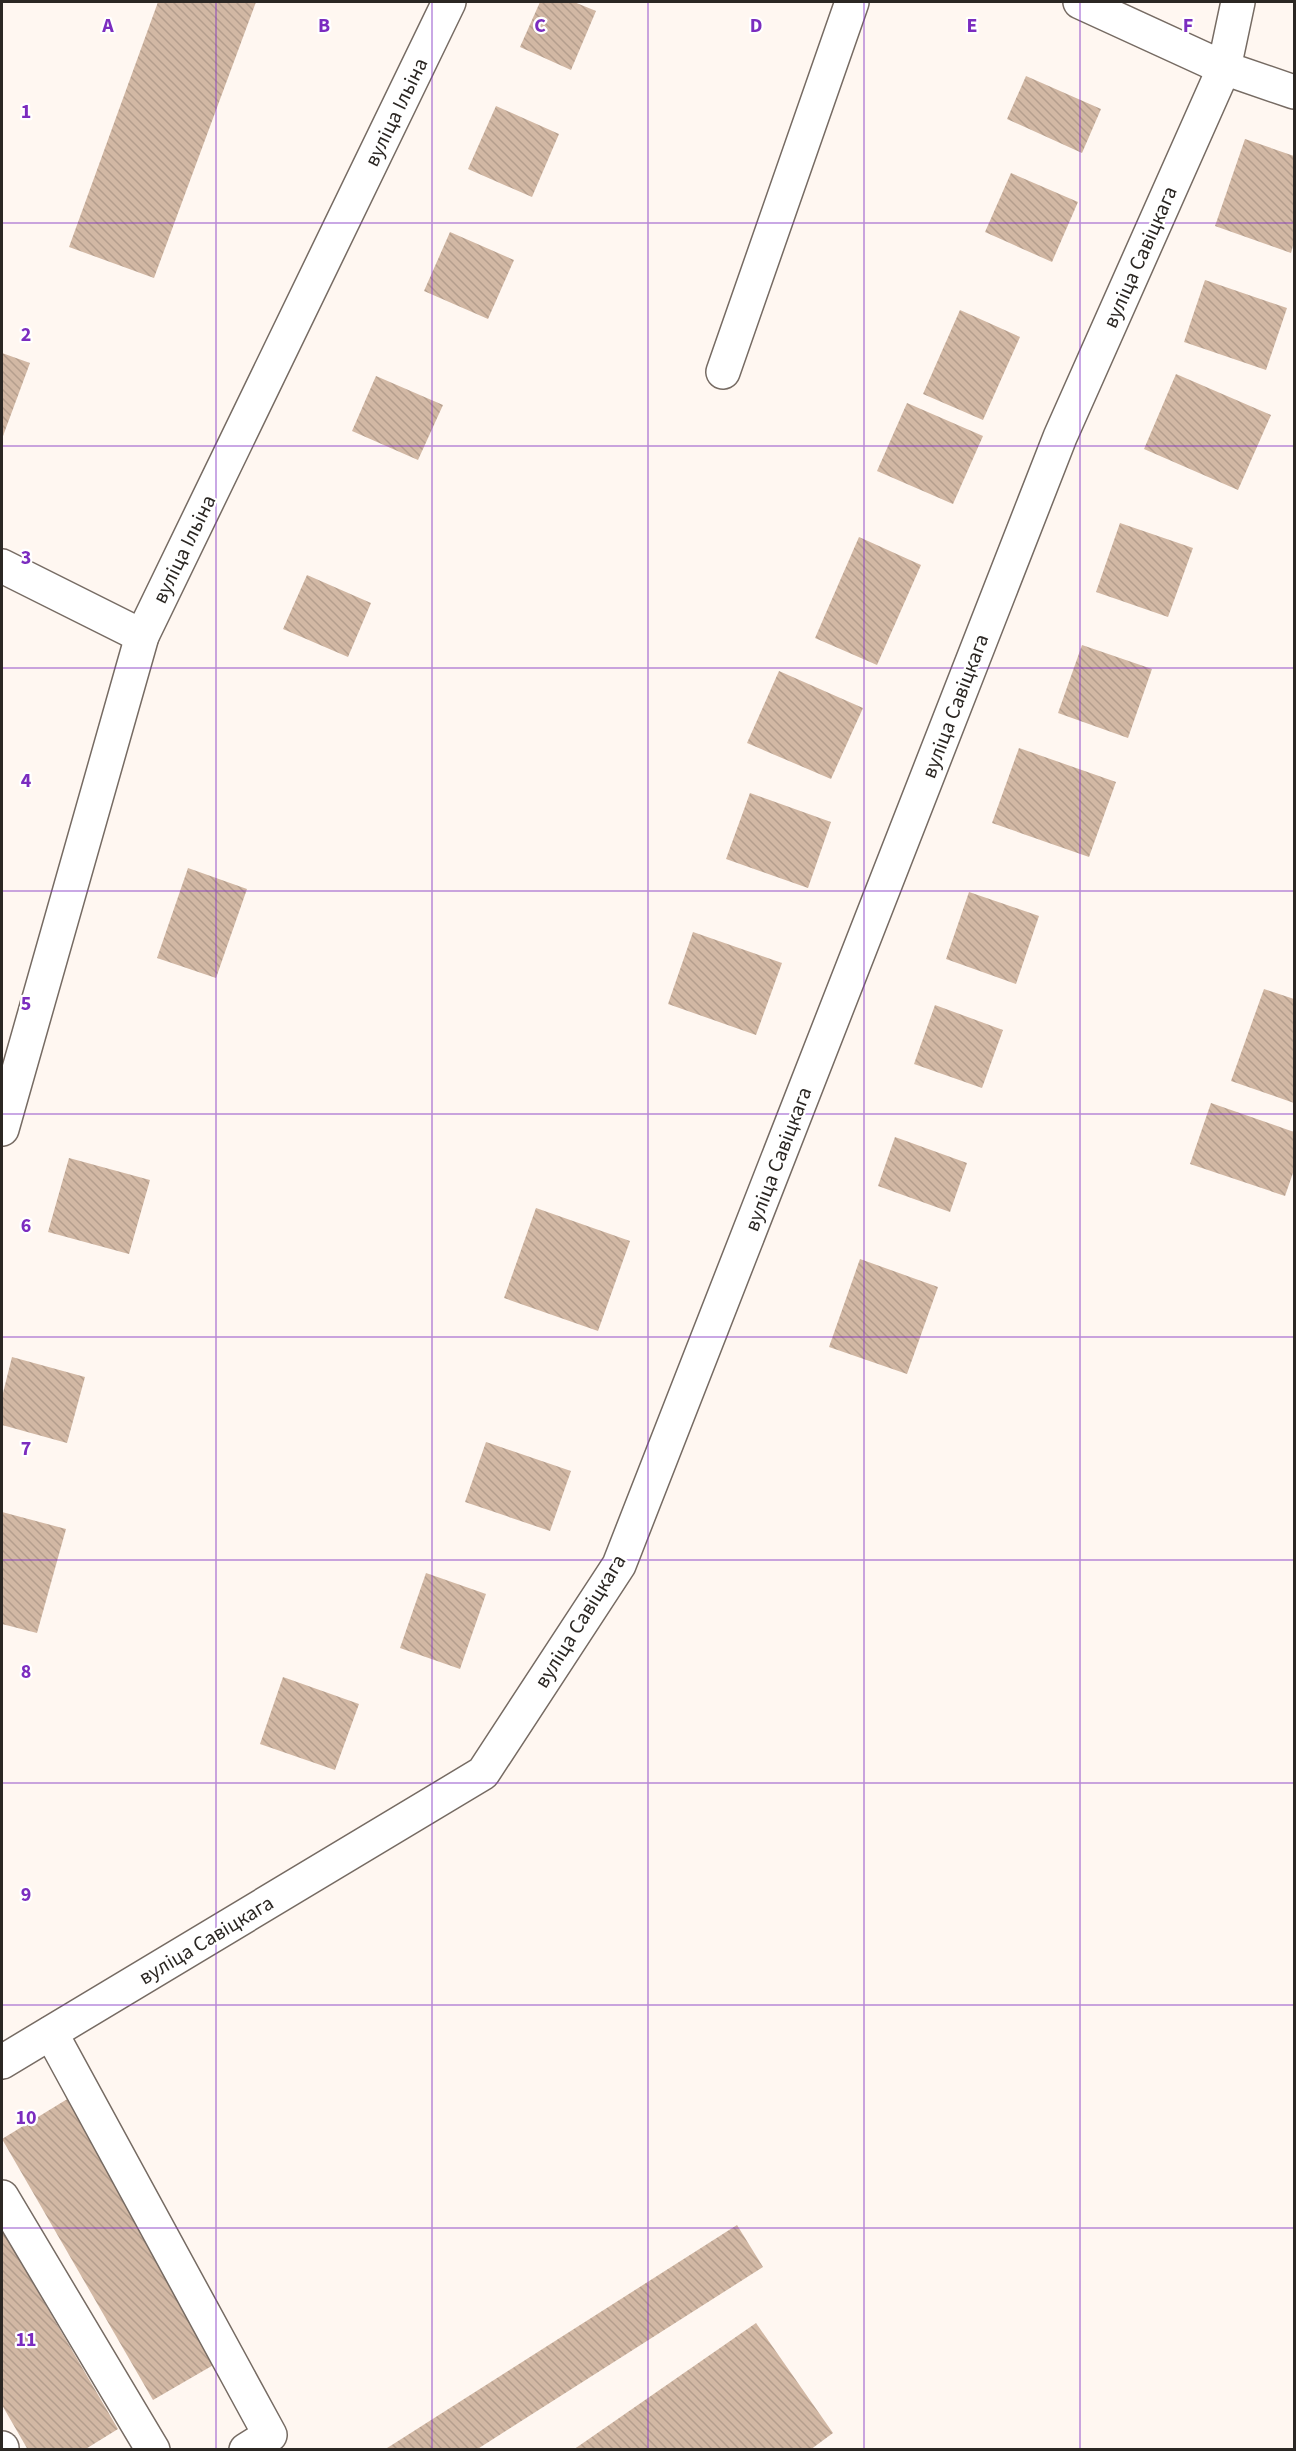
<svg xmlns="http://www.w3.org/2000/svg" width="1296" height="2451" font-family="'Source Sans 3',sans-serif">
<defs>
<pattern id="building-back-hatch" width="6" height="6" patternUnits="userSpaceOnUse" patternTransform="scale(1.5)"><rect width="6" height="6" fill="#d2b8a4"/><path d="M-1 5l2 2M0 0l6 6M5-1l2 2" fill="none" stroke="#b49e8d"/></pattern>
</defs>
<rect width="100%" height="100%" fill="#fff7f1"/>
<g fill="url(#building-back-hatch)">
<path d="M158 2H256L154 278 69 247Z"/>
<path d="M540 2H574L596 11 571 70 520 47Z"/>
<path d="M1026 76 1101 109 1082 153 1007 119Z"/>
<path d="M496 106 559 134 532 197 468 169Z"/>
<path d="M1245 139 1294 156V242L1291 253 1215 226Z"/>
<path d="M1011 173 1078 202 1052 262 985 232Z"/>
<path d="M450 232 514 260 488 319 424 291Z"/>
<path d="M1205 280 1287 308 1266 370 1184 342Z"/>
<path d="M960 310 1020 337 983 420 923 394Z"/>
<path d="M2 353 30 363 3 436 2 435Z"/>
<path d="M1176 374 1271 415 1238 490 1144 449Z"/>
<path d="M376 376 443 405 418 460 352 431Z"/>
<path d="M907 403 983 436 953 504 877 471Z"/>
<path d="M1120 523 1193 548 1168 617 1096 592Z"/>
<path d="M859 537 921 565 877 665 815 638Z"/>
<path d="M307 575 371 603 348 657 283 629Z"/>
<path d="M1082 645 1152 669 1128 738 1058 713Z"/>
<path d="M779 671 863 708 831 779 747 743Z"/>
<path d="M1019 748 1116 782 1089 857 992 823Z"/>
<path d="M750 793 831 822 808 888 726 859Z"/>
<path d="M188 868 247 889 216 978 157 958Z"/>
<path d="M969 892 1039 916 1016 984 946 959Z"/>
<path d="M693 932 782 963 756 1035 668 1004Z"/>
<path d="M1264 989 1294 999V1103L1231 1081Z"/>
<path d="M935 1005 1003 1030 982 1088 914 1064Z"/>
<path d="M1211 1103 1294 1132V1170L1285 1196 1190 1164Z"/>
<path d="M895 1137 967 1163 950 1212 878 1186Z"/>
<path d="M69 1158 150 1180 129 1254 48 1232Z"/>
<path d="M536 1208 630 1241 598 1331 504 1298Z"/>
<path d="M860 1259 938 1287 907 1374 829 1347Z"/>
<path d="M12 1357 85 1377 67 1443 2 1425V1397Z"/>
<path d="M486 1442 571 1471 550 1531 465 1502Z"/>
<path d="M2 1512 66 1529 37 1633 2 1624Z"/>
<path d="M426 1573 486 1594 460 1669 400 1648Z"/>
<path d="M283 1677 359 1704 335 1770 260 1744Z"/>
<path d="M69 2098 222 2360 153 2400 2 2139Z"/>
<path d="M737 2225 763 2267 476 2450H384Z"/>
<path d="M2 2230 118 2429 84 2450H28L2 2405Z"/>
<path d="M756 2323 833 2433 810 2450H573Z"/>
</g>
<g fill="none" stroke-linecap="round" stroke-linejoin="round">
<g stroke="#766b63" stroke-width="36">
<g id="minor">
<path d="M1080 2 1224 68 1294 92"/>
<path d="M723 372 852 2"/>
<path d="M2 566 142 636"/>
<path d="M2 1129 142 636 449 2"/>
<path d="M51 2033 270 2435 246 2450"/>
<path d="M2 2062 483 1773 619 1565 1060 437 1224 68 1238 2"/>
<path d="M2 2197 153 2450"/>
<path d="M2 2448V2450"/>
</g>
</g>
<use href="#minor" stroke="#fff" stroke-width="33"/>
</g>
<path fill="none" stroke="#7b2cbf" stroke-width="1.5" stroke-opacity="0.55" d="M216 2V2450M432 2V2450M648 2V2450M864 2V2450M1080 2V2450M2 223H1294M2 446H1294M2 668H1294M2 891H1294M2 1114H1294M2 1337H1294M2 1560H1294M2 1783H1294M2 2005H1294M2 2228H1294"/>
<g text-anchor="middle" stroke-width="4.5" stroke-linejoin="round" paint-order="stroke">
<g font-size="21" fill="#2b2723" stroke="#fff">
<text transform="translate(396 112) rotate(-64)" y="7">вуліца Ільіна</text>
<text transform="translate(1140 257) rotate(-66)" y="7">вуліца Савіцкага</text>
<text transform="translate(184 549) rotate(-64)" y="7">вуліца Ільіна</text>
<text transform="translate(955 706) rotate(-69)" y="7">вуліца Савіцкага</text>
<text transform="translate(778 1159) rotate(-69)" y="7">вуліца Савіцкага</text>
<text transform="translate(580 1621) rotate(-58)" y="7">вуліца Савіцкага</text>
<text transform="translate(206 1940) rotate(-31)" y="7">вуліца Савіцкага</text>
</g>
</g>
<g font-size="20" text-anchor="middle" font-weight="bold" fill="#7b2cbf" stroke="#fff" stroke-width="4.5" stroke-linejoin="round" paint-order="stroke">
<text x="108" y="32">A</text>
<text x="324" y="32">B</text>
<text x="540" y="32">C</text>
<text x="756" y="32">D</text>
<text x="972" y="32">E</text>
<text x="1188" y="32">F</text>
<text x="26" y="118">1</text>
<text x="26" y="341">2</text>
<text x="26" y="564">3</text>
<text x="26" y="787">4</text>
<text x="26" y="1010">5</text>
<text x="26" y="1232">6</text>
<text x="26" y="1455">7</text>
<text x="26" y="1678">8</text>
<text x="26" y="1901">9</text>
<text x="26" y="2124">10</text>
<text x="26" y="2346">11</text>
</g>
<rect width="1296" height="2451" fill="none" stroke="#2b2723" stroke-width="6"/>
</svg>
